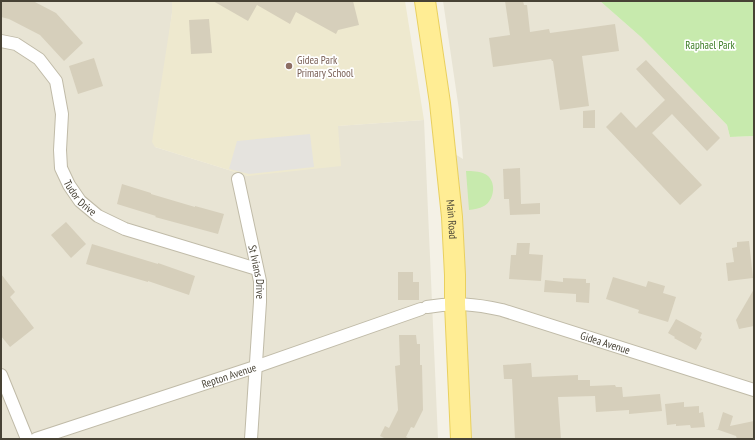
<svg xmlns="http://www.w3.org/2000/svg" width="755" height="440" font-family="'PT Sans Narrow',sans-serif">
<rect width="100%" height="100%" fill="#f4f1e6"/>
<g fill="#e8e4d4">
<path d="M1 1H172V13L155 147 248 176 337 126 424 120 438 439H1Z"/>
<path d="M443 1H600L641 37 727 125 730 137 754 136V439H461L445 148 463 159 459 110Z"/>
</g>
<path fill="#eee9cf" d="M172 1H405L424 120 338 126 341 166 248 176 155 147 152 142 172 13Z"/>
<g fill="#c7eaad">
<path d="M600 1H754V136L730 137 727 125 641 37Z"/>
<path d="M466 171C472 171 479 171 485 174 497 180 495 200 484 206 479 209 474 209 469 210Z"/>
</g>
<path fill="#e5e3de" d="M310 134 314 167 249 174 229 169 237 141Z"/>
<g fill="#d6cfbb">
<path d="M1 1H33L56 13 83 43 64 61 40 35 9 19 1 17Z"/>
<path d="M213 1H353L359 25 338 30 336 34 296 12 290 24 257 5 248 21Z"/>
<path d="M505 1H523L524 5H527L530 32 549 29 550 33 615 24 619 51 582 56 589 106 560 110 553 61H552L551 59 493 67 489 38 510 35Z"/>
<path d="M209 19 212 53 191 54 189 20Z"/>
<path d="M94 58 103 86 78 94 69 66Z"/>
<path d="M646 60 720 138 707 151 672 114 652 133 702 185 680 205 606 127 621 112 636 128 665 100 636 69Z"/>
<path d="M595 110V128H583V111Z"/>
<path d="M520 168 521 204 540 203V214L510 215 509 199H504L503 169Z"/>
<path d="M122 184 151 193V194L195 207V206L224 214 218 234 155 217 156 216 117 204Z"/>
<path d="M66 222 86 244 71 258 51 235Z"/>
<path d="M749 241 753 278 728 281 726 263 734 262 732 248 737 247V242Z"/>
<path d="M517 243H530L529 254 543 255 541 281 509 279 511 255H516Z"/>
<path d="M92 244 158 264V263L195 276 189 295 148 281V282L86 264Z"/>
<path d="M398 272H413V282H419V300H398Z"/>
<path d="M1 274 15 292 10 297 34 328 10 347 1 336Z"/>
<path d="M613 277 646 287 648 281 665 286 663 293 676 297 668 322 638 313 639 310 606 299Z"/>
<path d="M563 278 586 279V283H590L589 303 576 302V294L544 292 545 280 563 282Z"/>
<path d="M754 289V326L739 329 736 320Z"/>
<path d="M676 319 702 333 700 338 702 339 696 350 674 338 675 337 668 333Z"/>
<path d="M399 335H416L417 344H420V365H422L423 410 414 428 411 427 406 437 410 439H383L384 438 380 436 385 426 389 428 398 410 395 366 400 365Z"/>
<path d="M531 363 532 377 578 375V380H590V386L615 385 616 387H622L623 397 660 394 662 411 629 414V410L596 412 595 396 558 397 561 439H515L512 379H504L503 365Z"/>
<path d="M684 402V407L699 406V413L703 412 705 427 691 428 690 425 676 426V424L667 425 665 404Z"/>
<path d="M723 412 733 416 730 426 754 421V439H737L736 436 716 429H718Z"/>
</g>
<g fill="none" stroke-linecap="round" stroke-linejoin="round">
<g stroke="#c0bba8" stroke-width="14">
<g id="street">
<path id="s1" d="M1 41 16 44 39 59 56 81 62 114 60 150 61 168 69 185 80 201 98 216 125 229 257 269"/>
<path id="s2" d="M238 179 260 281V302L251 439"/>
<path id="s3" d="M427 307C454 302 475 304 502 310L754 390"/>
<path d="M1 375 27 439"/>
<path id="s4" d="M36 439 255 367 421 309"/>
</g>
</g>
<g stroke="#e9d05f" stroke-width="22">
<g id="primary">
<path id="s5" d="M425 1 440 103 452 217 455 275V304L461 439"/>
</g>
</g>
<use href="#street" stroke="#fff" stroke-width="12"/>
<use href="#primary" stroke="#ffed94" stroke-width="20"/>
</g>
<circle fill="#8d6e63" stroke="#fff" stroke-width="1.5" cx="289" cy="66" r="4"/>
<g text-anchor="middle" stroke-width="3.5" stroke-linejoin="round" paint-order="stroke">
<g font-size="11" fill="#3c7c25" stroke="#fff">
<text x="710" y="49">Raphael Park</text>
</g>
<g font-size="11" fill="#785e54" stroke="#fff" text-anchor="start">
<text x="297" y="64">Gidea Park<tspan x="297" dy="13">Primary School</tspan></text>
</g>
<g font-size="11" fill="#474235" stroke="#fff">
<text dy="4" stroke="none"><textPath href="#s1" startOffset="194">Tudor Drive</textPath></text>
<text dy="4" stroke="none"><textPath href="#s5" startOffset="220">Main Road</textPath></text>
<text dy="4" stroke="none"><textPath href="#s2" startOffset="95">St Ivians Drive</textPath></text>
<text dy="4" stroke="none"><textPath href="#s3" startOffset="184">Gidea Avenue</textPath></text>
<text dy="4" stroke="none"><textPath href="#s4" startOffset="203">Repton Avenue</textPath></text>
</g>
</g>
<rect width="755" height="440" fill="none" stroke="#474235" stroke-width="4"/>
</svg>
